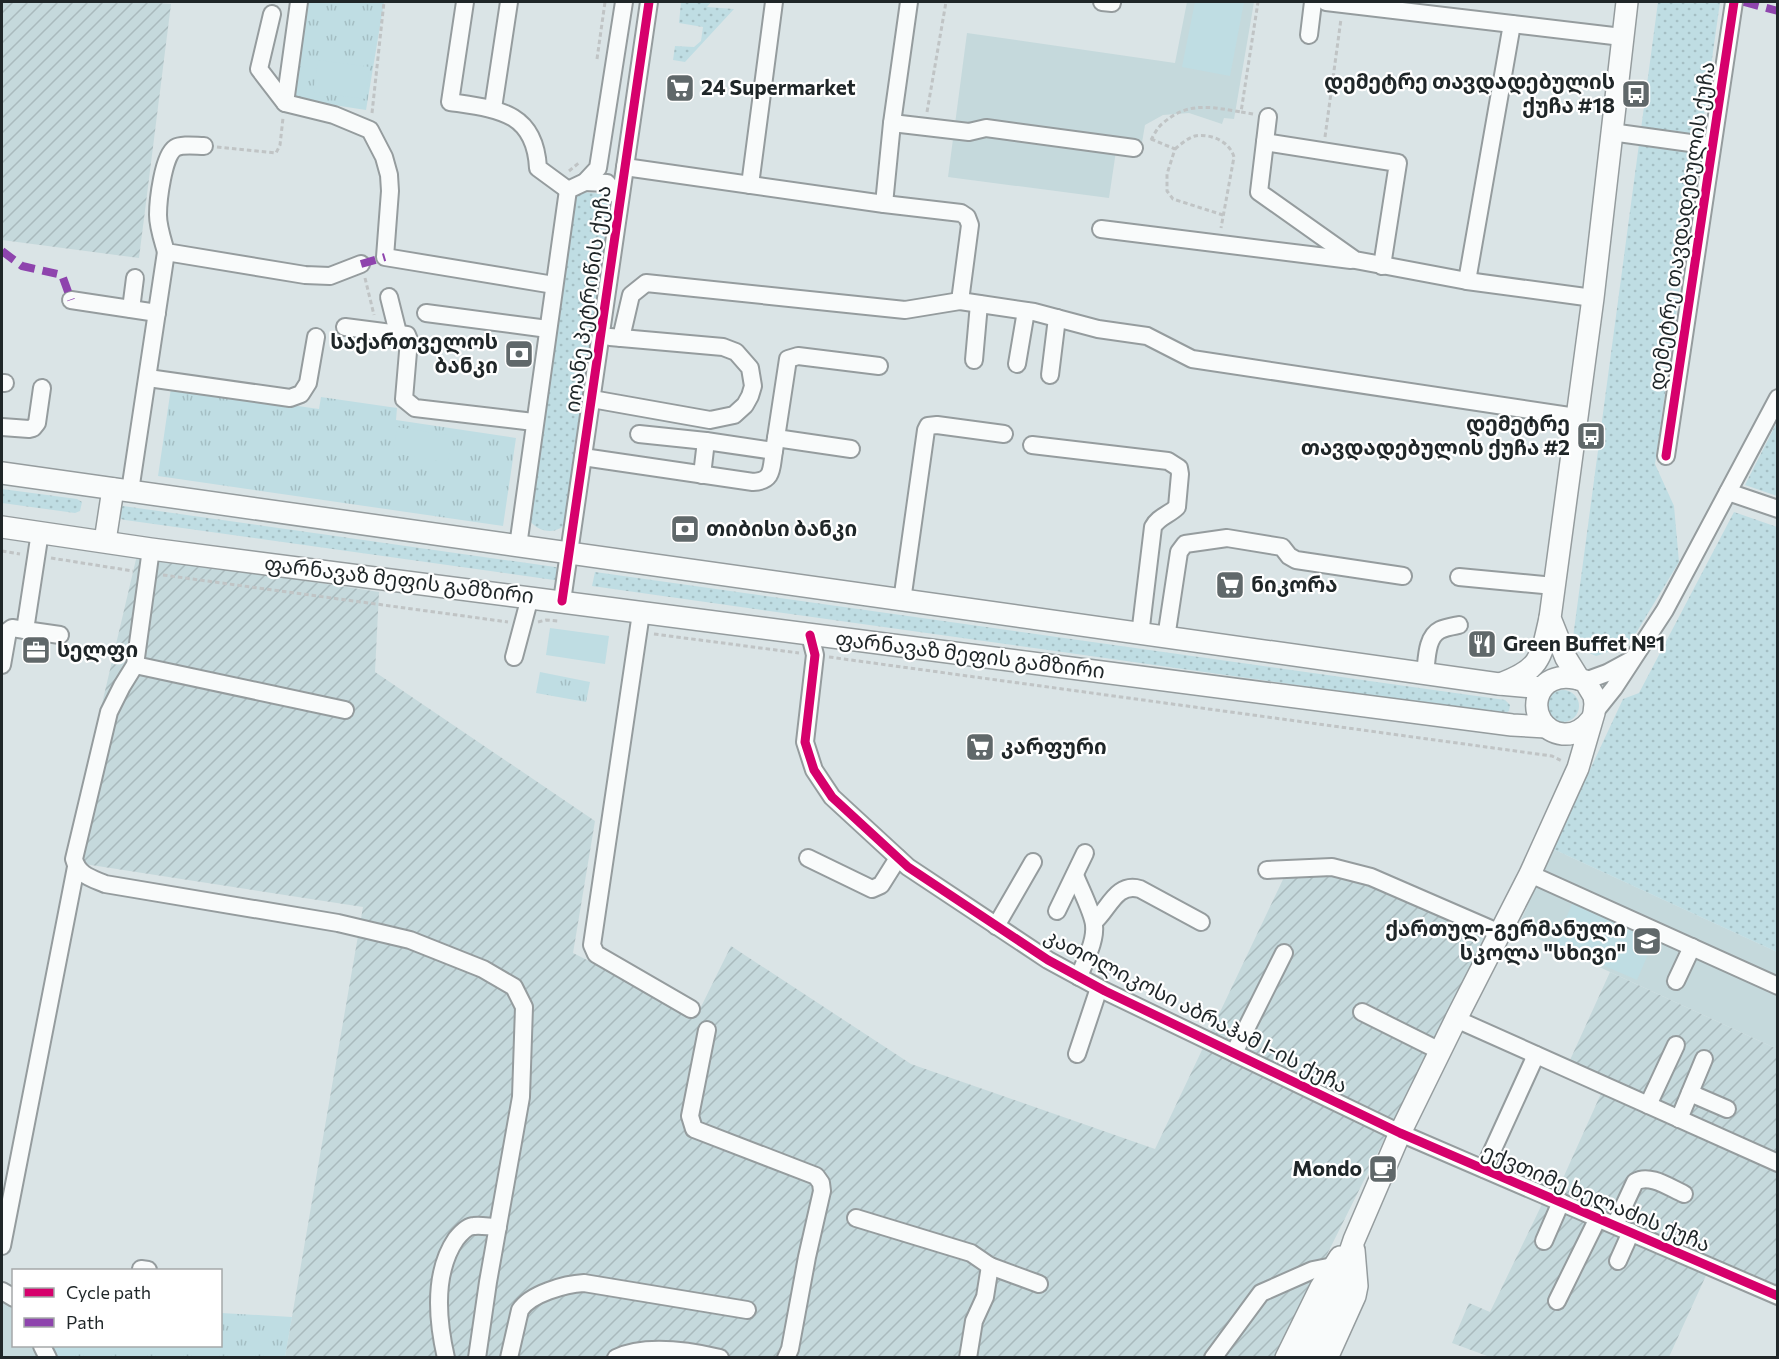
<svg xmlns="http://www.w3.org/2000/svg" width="1779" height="1359" font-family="Commissioner,'Noto Sans Georgian',sans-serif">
<defs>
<pattern id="industrial-furrows" width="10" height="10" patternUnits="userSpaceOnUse" patternTransform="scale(1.5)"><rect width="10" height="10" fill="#c5d9dc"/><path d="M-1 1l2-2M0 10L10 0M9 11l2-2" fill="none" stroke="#a9babd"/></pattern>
<pattern id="grass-dots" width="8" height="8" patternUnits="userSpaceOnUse" patternTransform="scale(1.5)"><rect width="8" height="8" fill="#bfdde3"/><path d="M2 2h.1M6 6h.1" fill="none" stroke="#a4bec3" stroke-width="1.8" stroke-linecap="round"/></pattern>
<pattern id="park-tufts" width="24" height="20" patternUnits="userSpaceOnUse" patternTransform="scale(1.5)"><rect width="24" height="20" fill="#bfdde3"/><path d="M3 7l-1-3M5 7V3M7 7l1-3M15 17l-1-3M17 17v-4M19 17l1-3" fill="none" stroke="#a4bec3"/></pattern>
</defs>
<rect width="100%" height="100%" fill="#dae4e6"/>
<g fill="#c5d9dc">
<path d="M1187 2H1254L1234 119 1224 118 1222 124 1189 113 1163 115 1145 125 1140 154 1116 151 1109 198 948 177 967 33 1175 63Z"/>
<path d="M1553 849 1777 952V1049L1517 929Z"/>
<path d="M2 1289 13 1292 14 1346H41L39 1357H2Z"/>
</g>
<g fill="url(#industrial-furrows)">
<path d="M2 2H146L171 4 139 258 2 240Z"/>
<path d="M137 555 379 592 375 672 595 821 573 953 697 1015 731 946 911 1064 1155 1149 1286 873 1352 871 1485 937 1276 1357H285L363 907 65 861Z"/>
<path d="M1610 972 1777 1049V1306L1708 1271 1669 1357H1490L1452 1343 1469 1303 1490 1312 1543 1202 1551 1205 1608 1078 1570 1060Z"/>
</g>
<g fill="url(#grass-dots)">
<path d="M681 2H711L707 7 734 9 685 62 673 60 675 46 694 47 701 41 703 27 679 23Z"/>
<path d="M1658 2H1720L1655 464 1674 506 1679 562 1636 633 1620 648 1596 656 1572 645Z"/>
<path d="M583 192C595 194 609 192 613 206L568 521C558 535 540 534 529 520L572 201 576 195Z"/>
<path d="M1777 422V496L1745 485Z"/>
<path d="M2 489 77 499 82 502 80 511 75 513 2 503Z"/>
<path d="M123 506 555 567 559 568V578L554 580 125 520 121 519 119 516 120 508Z"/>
<path d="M1734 512 1777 527V952L1553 849 1623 699 1639 693Z"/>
<path d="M595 572 1505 700 1510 705 1509 711 1503 714 592 586Z"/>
<circle cx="1563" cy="706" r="16"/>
</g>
<g fill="url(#park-tufts)">
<path d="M303 2H384L366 110 288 98Z"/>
<path d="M171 388 319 409 321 397 397 408 396 420 516 438 503 526 158 476Z"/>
<path d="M540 672 590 682 586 702 536 693Z"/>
<path d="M221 1313 292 1317 285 1357 39 1358 41 1346H220Z"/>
</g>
<g fill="#bfdde3">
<path d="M1195 2H1244L1230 76 1182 67Z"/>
<path d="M318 60 370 67 366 99 313 92Z"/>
<path d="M397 427 453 436 448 463 393 453Z"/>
<path d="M550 628 609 636 605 664 546 655Z"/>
<path d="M1573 902 1655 938 1637 980 1555 944Z"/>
</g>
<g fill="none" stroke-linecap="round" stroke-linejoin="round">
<g stroke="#959c9e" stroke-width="20">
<g id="minor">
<path d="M465 2 450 102C497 109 535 111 538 168L568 190"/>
<path d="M1102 2 1112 3"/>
<path d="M1326 2 1622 37"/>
<path d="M272 14 259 69 285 103 334 115 370 130 384 157 389 175 390 191 385 257 554 285"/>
<path d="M1309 35 1313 2"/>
<path d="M285 103 299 2"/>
<path d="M493 108 509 2"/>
<path d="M1268 117 1259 192 1355 260 1467 281 1512 24"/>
<path d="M892 123 969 132 986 128 1134 148"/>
<path d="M1611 132 1712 146"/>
<path d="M1265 142 1398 163 1382 266"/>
<path d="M204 146C196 146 182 144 175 148 163 156 158 201 158 215 158 227 163 241 166 252L305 275 330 276 361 264"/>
<path d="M625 167 884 204 961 213 967 217 970 225 960 301 1034 312 1098 329 1147 336 1192 359 1576 417"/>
<path d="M585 182 607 183 620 199"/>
<path d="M750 185 774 2"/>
<path d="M884 204 892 123 909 2"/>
<path d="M1101 229 1351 260"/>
<path d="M1467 281 1593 298"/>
<path d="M389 297 398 333"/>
<path d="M71 300 157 313"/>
<path d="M131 309 135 278"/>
<path d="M426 313 548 329"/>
<path d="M345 327 407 335 409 340 404 399 415 408 534 422"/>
<path d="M621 338 631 295 646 283 905 310 960 301"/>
<path d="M974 360 979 304"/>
<path d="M1017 364 1026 311"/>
<path d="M1050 375 1057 318"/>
<path d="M148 378 290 398 301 394 308 383 316 337"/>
<path d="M2 383H5"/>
<path d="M592 399 710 420 734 415 745 405 750 396 753 386 750 368 736 352 723 347 610 337"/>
<path d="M2 427 29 429 33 428 37 423 42 388"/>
<path d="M639 434 706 441"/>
<path d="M776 438 851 449"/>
<path d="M1032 445 1168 461 1179 468 1180 474 1177 507C1169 515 1158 517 1153 527L1140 635"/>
<path d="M1666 456 1734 2"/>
<path d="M583 457 753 482C774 481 771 468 774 451"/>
<path d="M702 475 706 441 774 451 788 359 798 356 879 366"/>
<path d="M130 491 166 252"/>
<path d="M1728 492 1778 509"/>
<path d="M40 532 25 630 60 635"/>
<path d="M518 546 568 190 585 182 598 168 624 2"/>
<path d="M151 549 135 665 122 686 109 712 74 859C78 875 91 878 105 884L338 923 410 940 483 969 514 987 524 1007 521 1097 488 1282 477 1358"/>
<path d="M1459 577 1554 586"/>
<path d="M562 601 649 2"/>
<path d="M902 601 926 430 928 426 937 425 1004 434"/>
<path d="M641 613 592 945 596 954 691 1009"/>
<path d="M810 635 815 655 805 742 814 770 832 797 908 867 1048 960 1105 991 1400 1133 1778 1296"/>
<path d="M1166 638 1179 552 1185 544 1227 538 1282 547 1289 556 1296 560 1403 576"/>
<path d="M514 657 530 597"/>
<path d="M2 665 8 631 12 628 25 630"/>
<path d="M135 665 345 710"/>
<path d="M1425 674C1427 660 1426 637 1440 630 1446 627 1454 626 1459 625"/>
<path d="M1585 681 1607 673 1631 660"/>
<path d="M1594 713 1614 688 1665 610 1778 398"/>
<path d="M808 858 872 889 881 885 898 858"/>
<path d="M1267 870 1332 867 1371 877 1500 933"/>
<path d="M1530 874 1778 986"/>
<path d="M1075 875C1080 888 1093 913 1094 925 1096 942 1084 962 1079 977"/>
<path d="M1057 911 1085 853"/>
<path d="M1094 922C1109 909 1116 882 1140 889L1201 922"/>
<path d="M996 926 1033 862"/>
<path d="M1676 981 1692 947"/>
<path d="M1362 1012 1440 1051"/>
<path d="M1456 1019 1778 1163"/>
<path d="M707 1030 690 1116 694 1129 816 1176 821 1183 822 1191 807 1257 790 1349 786 1358"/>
<path d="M1234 1053 1284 953"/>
<path d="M1077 1054 1099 988"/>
<path d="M1690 1093 1727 1109"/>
<path d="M1648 1105 1676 1045"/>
<path d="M1679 1119 1704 1059"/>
<path d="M1484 1169 1536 1055"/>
<path d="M856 1218 971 1253 990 1266 1039 1284"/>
<path d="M1615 1225 1635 1182C1650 1173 1670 1188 1684 1194"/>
<path d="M1544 1241 1561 1202"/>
<path d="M2 1246 76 867"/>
<path d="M1618 1261 1631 1232"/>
<path d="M141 1269 148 1270"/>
<path d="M2 1291 14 1298"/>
<path d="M1557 1301 1598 1218"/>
<path d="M42 1346 48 1358"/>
<path d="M446 1358C437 1319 433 1273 456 1239 460 1234 467 1226 474 1226 481 1225 490 1227 498 1227"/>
<path d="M509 1358 520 1310C530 1294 565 1284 584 1283L747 1310"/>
<path d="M616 1358C645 1344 690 1351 720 1358"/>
<path d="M968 1358 974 1321 985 1297 990 1266"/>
<path d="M1213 1358 1261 1293 1313 1270 1333 1266"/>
</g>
</g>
<g stroke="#959c9e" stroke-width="24">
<g id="major">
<path d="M2 473 1499 684 1542 688"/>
<path d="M2 527 151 549 1512 725 1546 727"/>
<path d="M105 541 113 489"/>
<path d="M1579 679 1566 658 1550 618 1593 298 1627 2"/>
<path d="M1500 684C1541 669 1541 658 1550 618"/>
<path d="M1286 1358 1321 1287 1340 1257"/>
<path d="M1306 1358 1331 1308 1354 1240 1400 1133 1456 1019 1530 874 1578 768 1594 713 1595 704 1594 696 1585 681C1529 661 1522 729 1563 734 1575 735 1584 729 1591 720"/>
<path d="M1327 1358 1355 1296 1357 1286 1354 1250"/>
</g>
</g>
<g stroke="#c0c4c5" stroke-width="3" stroke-dasharray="4.5 3" stroke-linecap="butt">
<path d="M597 59 605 2"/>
<path d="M927 112 946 2"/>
<path d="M372 113 384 2"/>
<path d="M1253 114 1241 112 1258 2"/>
<path d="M1325 137 1341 19"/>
<path d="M1151 139 1175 149 1167 174V191L1173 199 1223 215"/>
<path d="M1151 140C1154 135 1157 128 1162 124 1187 101 1211 107 1241 112"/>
<path d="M217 147 276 153 280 145 283 118"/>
<path d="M1175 149C1181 144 1188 138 1195 136 1211 133 1230 142 1234 157L1221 228"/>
<path d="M569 171 580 162"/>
<path d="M365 278 374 315"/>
<path d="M2 551 20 554"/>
<path d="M51 558 133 571"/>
<path d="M163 575 508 622"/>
<path d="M538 622 546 620 558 621"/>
<path d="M654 634 799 653"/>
<path d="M829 657 1552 756 1562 761"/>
</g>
<use href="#minor" stroke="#f9fbfb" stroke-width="16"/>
<use href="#major" stroke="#f9fbfb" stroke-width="21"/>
<g stroke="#8e44ad" stroke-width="8" stroke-dasharray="15 8" stroke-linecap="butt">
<path d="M1744 2 1778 11"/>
<path d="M2 251 22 266 62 275 71 300"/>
<path d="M361 264 385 257"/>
</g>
<g stroke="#fff" stroke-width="13">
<g id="cycleway">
<path d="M1666 456 1734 2"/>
<path d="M562 601 649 2"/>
<path d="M810 635 815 655 805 742 814 770 832 797 908 867 1048 960 1105 991 1400 1133 1778 1296"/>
</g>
</g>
<use href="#cycleway" stroke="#d6006c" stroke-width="9"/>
</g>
<defs>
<g id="supermarket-square" transform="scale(1.5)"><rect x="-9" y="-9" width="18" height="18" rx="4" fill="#60686a" stroke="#fff"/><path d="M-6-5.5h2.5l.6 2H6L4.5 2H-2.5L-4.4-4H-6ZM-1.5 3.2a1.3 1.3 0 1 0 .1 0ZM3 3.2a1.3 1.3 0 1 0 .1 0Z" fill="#fff"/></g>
<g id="bus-square" transform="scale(1.5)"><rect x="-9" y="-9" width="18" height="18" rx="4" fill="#60686a" stroke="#fff"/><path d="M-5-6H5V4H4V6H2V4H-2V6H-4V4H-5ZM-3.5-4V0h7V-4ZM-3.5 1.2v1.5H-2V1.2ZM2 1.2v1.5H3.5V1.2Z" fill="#fff"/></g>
<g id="bank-square" transform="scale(1.5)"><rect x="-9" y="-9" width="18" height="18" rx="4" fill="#60686a" stroke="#fff"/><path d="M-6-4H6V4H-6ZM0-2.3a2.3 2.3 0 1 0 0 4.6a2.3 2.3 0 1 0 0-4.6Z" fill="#fff"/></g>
<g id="restaurant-square" transform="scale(1.5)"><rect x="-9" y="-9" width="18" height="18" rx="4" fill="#60686a" stroke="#fff"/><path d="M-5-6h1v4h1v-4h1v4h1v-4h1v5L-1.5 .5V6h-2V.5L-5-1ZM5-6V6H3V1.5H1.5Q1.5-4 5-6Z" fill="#fff"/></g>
<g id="office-square" transform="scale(1.5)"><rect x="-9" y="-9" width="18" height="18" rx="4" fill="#60686a" stroke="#fff"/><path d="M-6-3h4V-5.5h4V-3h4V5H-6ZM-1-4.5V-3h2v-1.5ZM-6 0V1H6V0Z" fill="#fff"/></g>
<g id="school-square" transform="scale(1.5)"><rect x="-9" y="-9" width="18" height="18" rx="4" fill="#60686a" stroke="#fff"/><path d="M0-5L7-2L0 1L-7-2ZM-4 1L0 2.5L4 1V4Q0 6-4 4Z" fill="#fff"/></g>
<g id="cafe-square" transform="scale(1.5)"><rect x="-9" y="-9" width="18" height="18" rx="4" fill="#60686a" stroke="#fff"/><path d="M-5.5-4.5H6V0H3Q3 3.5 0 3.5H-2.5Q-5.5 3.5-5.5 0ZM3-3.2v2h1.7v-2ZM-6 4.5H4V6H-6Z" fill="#fff"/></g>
</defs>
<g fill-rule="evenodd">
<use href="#supermarket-square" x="680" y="88"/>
<use href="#bus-square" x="1636" y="94"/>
<use href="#bank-square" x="519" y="354"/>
<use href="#bus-square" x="1591" y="436"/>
<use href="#bank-square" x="685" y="529"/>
<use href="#supermarket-square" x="1230" y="585"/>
<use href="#restaurant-square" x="1482" y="644"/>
<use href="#office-square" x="36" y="650"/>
<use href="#supermarket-square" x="980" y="747"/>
<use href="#school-square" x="1647" y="941"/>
<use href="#cafe-square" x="1383" y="1169"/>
</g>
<g text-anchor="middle" stroke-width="4.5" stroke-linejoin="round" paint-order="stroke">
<g font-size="21" font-weight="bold" fill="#1f2628" stroke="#fff" text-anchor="start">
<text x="1615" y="89" text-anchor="end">დემეტრე თავდადებულის<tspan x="1615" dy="24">ქუჩა #18</tspan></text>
<text x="701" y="95">24 Supermarket</text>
<text x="498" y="349" text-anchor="end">საქართველოს<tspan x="498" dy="24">ბანკი</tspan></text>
<text x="1570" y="431" text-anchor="end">დემეტრე<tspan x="1570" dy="24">თავდადებულის ქუჩა #2</tspan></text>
<text x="706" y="536">თიბისი ბანკი</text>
<text x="1251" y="592">ნიკორა</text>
<text x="1503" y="651">Green Buffet №1</text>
<text x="57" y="657">სელფი</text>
<text x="1001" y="754">კარფური</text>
<text x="1626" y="936" text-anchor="end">ქართულ-გერმანული<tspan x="1626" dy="24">სკოლა "სხივი"</tspan></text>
<text x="1362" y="1176" text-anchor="end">Mondo</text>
</g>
<g font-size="21" fill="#1f2628" stroke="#fff">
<text transform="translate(1682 226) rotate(-81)" y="7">დემეტრე თავდადებულის ქუჩა</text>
<text transform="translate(588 299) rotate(-82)" y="7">იოანე პეტრიწის ქუჩა</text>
<text transform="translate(399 580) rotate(7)" y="7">ფარნავაზ მეფის გამზირი</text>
<text transform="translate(970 655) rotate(7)" y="7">ფარნავაზ მეფის გამზირი</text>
<text transform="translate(1196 1011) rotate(27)" y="7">კათოლიკოსი აბრაჰამ I-ის ქუჩა</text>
<text transform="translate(1596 1198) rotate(23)" y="7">ექვთიმე ხელაძის ქუჩა</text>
</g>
</g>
<rect width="1779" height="1359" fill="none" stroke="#1f2628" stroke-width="6"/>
<rect x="12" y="1269" width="210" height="78" fill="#ffffff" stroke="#a5a8a9" stroke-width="1.5"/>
<rect x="24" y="1288" width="30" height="9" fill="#d6006c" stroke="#a5a8a9" stroke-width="1.5"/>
<text x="66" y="1299" font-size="18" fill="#1f2628">Cycle path</text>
<rect x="24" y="1318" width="30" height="9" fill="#8e44ad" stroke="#a5a8a9" stroke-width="1.5"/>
<text x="66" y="1329" font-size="18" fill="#1f2628">Path</text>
</svg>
